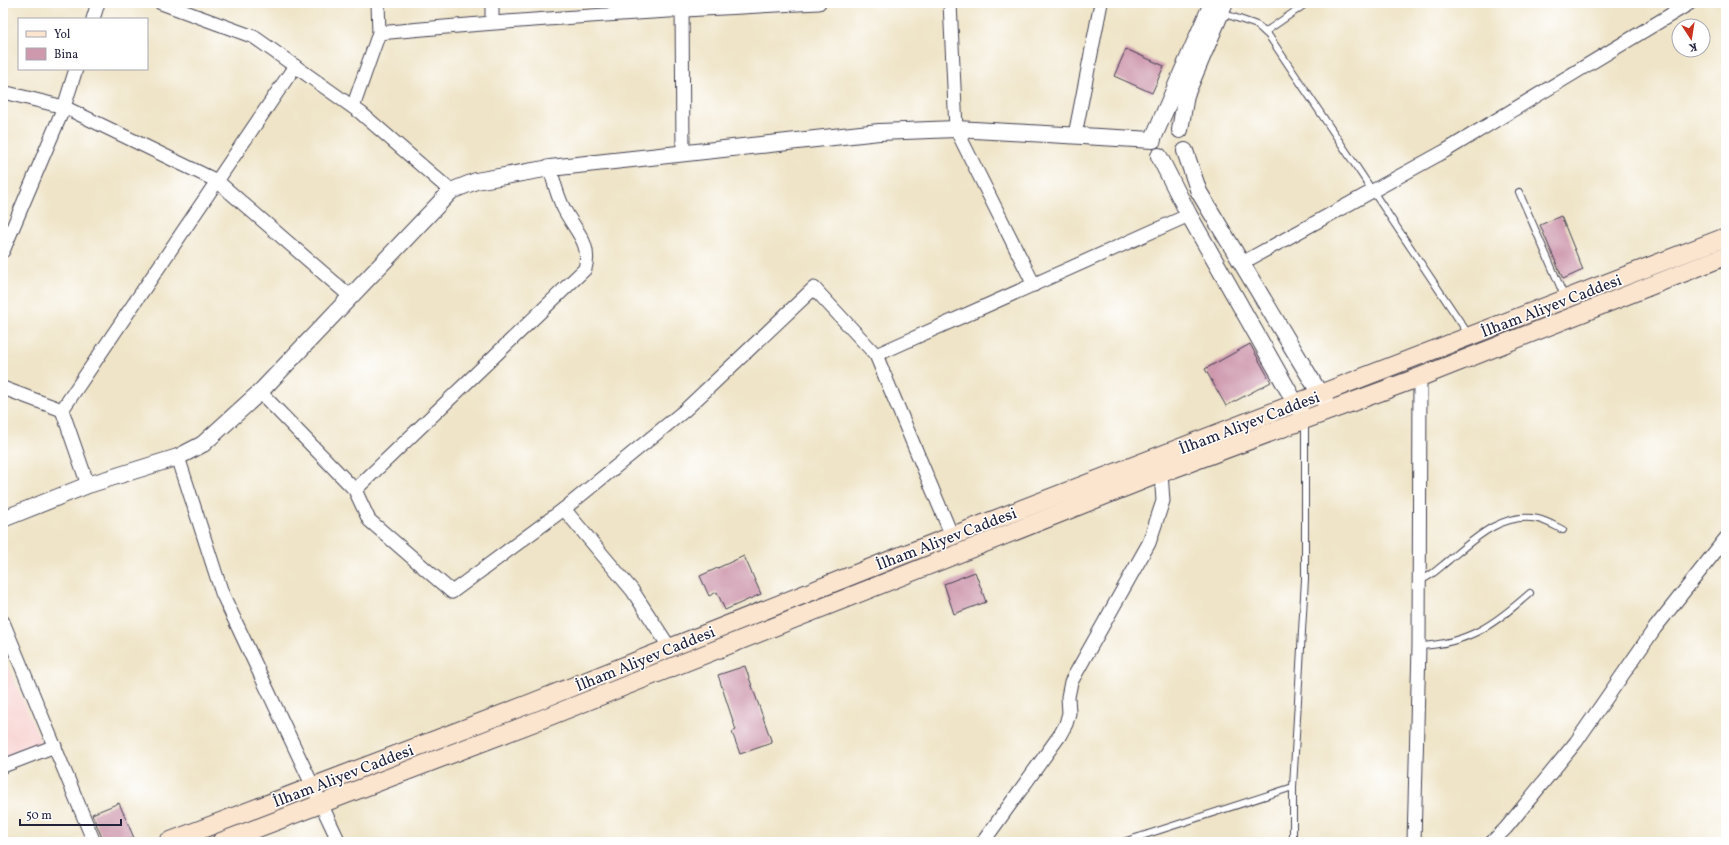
<svg xmlns="http://www.w3.org/2000/svg" width="1729" height="845" font-family="Vollkorn,serif">
<rect width="100%" height="100%" fill="#fff"/>
<filter id="ink" filterUnits="userSpaceOnUse"><feTurbulence type="fractalNoise" baseFrequency=".025" numOctaves="2"/><feDisplacementMap in="SourceGraphic" scale="8" xChannelSelector="R" yChannelSelector="G"/><feConvolveMatrix kernelMatrix="1 2 1 2 8 2 1 2 1" color-interpolation-filters="sRGB"/></filter>
<filter id="wash" filterUnits="userSpaceOnUse"><feTurbulence type="fractalNoise" baseFrequency=".012" numOctaves="4" result="noise"/><feDisplacementMap in="SourceGraphic" scale="16" xChannelSelector="R" yChannelSelector="G"/><feGaussianBlur stdDeviation="0.9" result="paint"/><feColorMatrix in="noise" values="0 0 0 0 0 0 0 0 0 0 0 0 0 0 0 0 0 1.4 0 .05"/><feComposite in="paint" operator="in"/></filter>
<g filter="url(#wash)">
<rect width="100%" height="100%" fill="#efe4c7"/>
<path fill="#f7d0cf" d="M3 654 42 745 3 760Z"/>
<g id="blocks">
<g fill="#ce98ad">
<path d="M1126 49 1164 66 1152 93 1114 76Z"/>
<path d="M1561 216 1583 270 1563 279 1540 225Z"/>
<path d="M1250 344 1271 382 1226 406 1205 369Z"/>
<path d="M744 556 761 594 725 610 717 592 709 596 700 576Z"/>
<path d="M975 572 986 602 954 614 944 584Z"/>
<path d="M745 666 772 743 740 754 732 732 736 730 718 675Z"/>
<path d="M119 803 134 838 124 842H104L92 814Z"/>
</g>
</g>
</g>
<g filter="url(#ink)">
<use href="#blocks" fill-opacity="0" stroke="#413f50" stroke-width="1"/>
<g fill="none" stroke-linecap="round" stroke-linejoin="round">
<g stroke="#413f50" stroke-width="8">
<g id="service">
<path d="M1222 13 1257 25 1269 36 1469 335"/>
<path d="M1265 32 1307 3"/>
<path d="M1519 192 1565 298"/>
<path d="M1419 581C1431 577 1440 567 1449 560 1474 539 1503 511 1538 519 1547 521 1555 526 1563 530"/>
<path d="M1419 646C1468 644 1495 624 1530 593"/>
<path d="M1123 842 1293 787"/>
<path d="M1293 842V787L1305 579V422"/>
</g>
</g>
<g stroke="#413f50" stroke-width="15">
<g id="minor">
<path d="M161 3 254 37 361 113 451 191"/>
<path d="M378 3 379 33"/>
<path d="M492 3V22"/>
<path d="M682 3 683 153"/>
<path d="M950 3 956 129 1034 285"/>
<path d="M93 19 98 3"/>
<path d="M3 92 64 107 217 181 351 297"/>
<path d="M353 107 379 33C525 19 672 10 819 3"/>
<path d="M1075 135 1101 3"/>
<path d="M3 251 64 107 76 69"/>
<path d="M1242 263 1445 151 1690 3"/>
<path d="M876 355 1189 215"/>
<path d="M3 388 62 410"/>
<path d="M260 392 355 490 369 520 452 592 564 509 684 411 814 288 876 355 952 536"/>
<path d="M178 457 222 593 339 842"/>
<path d="M88 485 62 410 295 66"/>
<path d="M355 490 585 269C592 243 575 231 564 209 557 196 554 182 550 168"/>
<path d="M564 509 632 590 670 648"/>
<path d="M3 622 94 842"/>
<path d="M3 766 55 746"/>
<path d="M983 842 1060 735 1066 724 1069 713 1068 697 1071 682 1149 543 1163 501 1161 473"/>
<path d="M1414 842 1419 646 1420 377"/>
<path d="M1492 842 1506 828 1576 742 1655 628 1726 538"/>
</g>
</g>
<g stroke="#413f50" stroke-width="18">
<g id="tertiary">
<path d="M1180 130 1186 95 1225 3"/>
<path d="M1155 134 1212 3"/>
<path d="M1185 151 1199 192 1329 409"/>
<path d="M1159 156 1189 215 1301 413"/>
<path d="M3 519 88 485 178 457 203 444 260 392 451 191 476 181 550 168 879 132 956 129 1153 140"/>
</g>
</g>
<g stroke="#413f50" stroke-width="20">
<g id="secondary">
<path d="M168 842 529 704 903 555 1726 237"/>
<path d="M221 842 532 723 1161 473 1420 377 1726 256"/>
</g>
</g>
<use href="#service" stroke="#fff" stroke-width="6"/>
<use href="#minor" stroke="#fff" stroke-width="13"/>
<use href="#tertiary" stroke="#fff" stroke-width="16"/>
<use href="#secondary" stroke="#fbe5cf" stroke-width="18"/>
</g>
</g>
<g text-anchor="middle" stroke-width="3" stroke-linejoin="round" paint-order="stroke">
<g font-size="16" fill="#22223b" stroke="#fff">
<text transform="translate(1551 305) rotate(-21)" y="6">İlham Aliyev Caddesi</text>
<text transform="translate(1249 422) rotate(-21)" y="6">İlham Aliyev Caddesi</text>
<text transform="translate(946 538) rotate(-21)" y="6">İlham Aliyev Caddesi</text>
<text transform="translate(645 658) rotate(-22)" y="6">İlham Aliyev Caddesi</text>
<text transform="translate(343 775) rotate(-21)" y="6">İlham Aliyev Caddesi</text>
</g>
</g>
<rect width="1729" height="845" fill="none" stroke="#fff" stroke-width="16"/>
<rect x="18" y="18" width="130" height="52" fill="#ffffff" stroke="#a7a7b1"/>
<rect x="26" y="31" width="20" height="6" fill="#fbe5cf" stroke="#a7a7b1"/>
<text x="54" y="38" font-size="12" fill="#22223b">Yol</text>
<rect x="26" y="48" width="20" height="12" fill="#ce98ad" stroke="#a7a7b1"/>
<text x="54" y="58" font-size="12" fill="#22223b">Bina</text>
<g transform="translate(1691 38) rotate(168)"><circle r="19" fill="#ffffff" stroke="#a7a7b1"/>
<path d="M0-3L7 15L0 10L-7 15Z" fill="#c8321e"/>
<text y="-6" font-size="11" font-weight="bold" text-anchor="middle" fill="#22223b">K</text>
</g>
<path d="M20 819v6h101v-6" fill="none" stroke="#22223b" stroke-width="2"/>
<text x="26" y="819" font-size="12" fill="#22223b" stroke="#ffffff" stroke-width="3" paint-order="stroke">50 m</text>
</svg>
